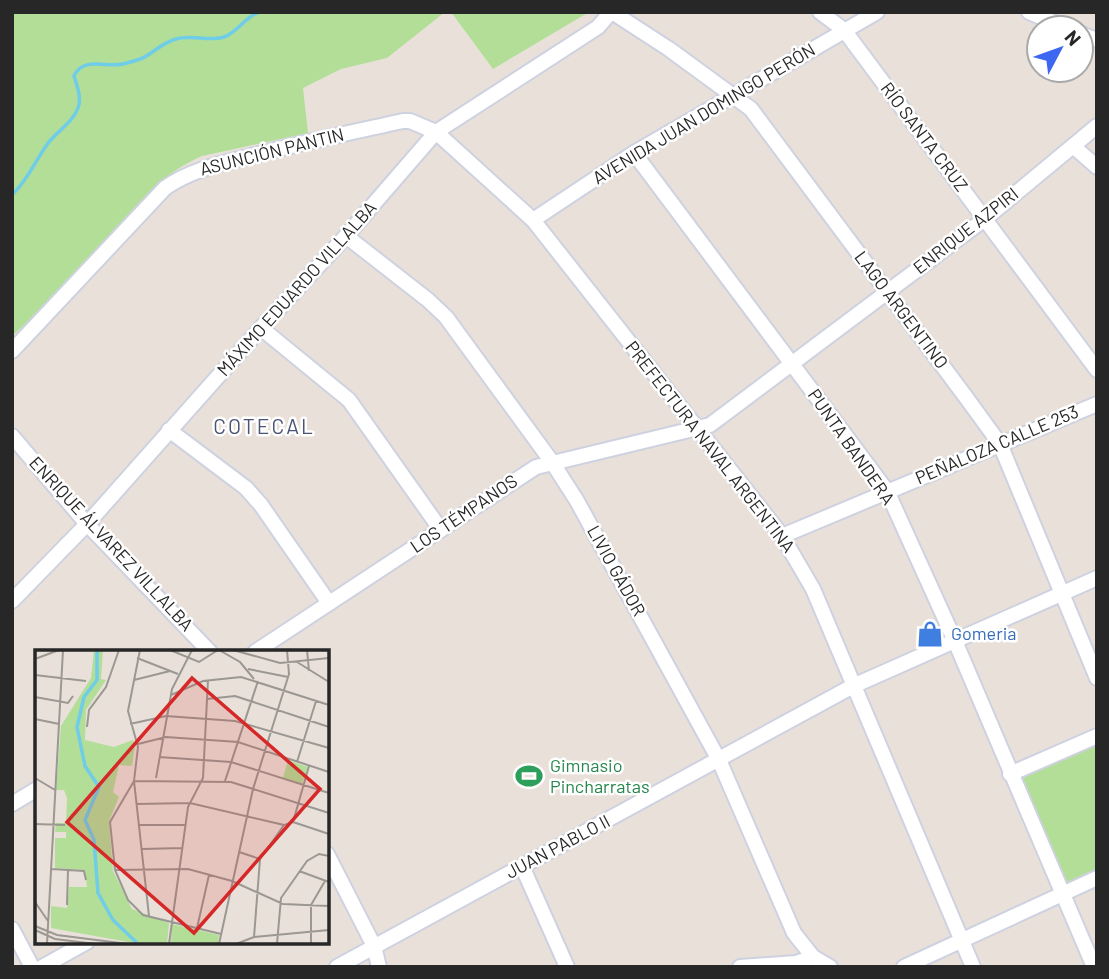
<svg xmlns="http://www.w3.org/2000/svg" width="1109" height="979" font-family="Barlow,sans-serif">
<rect width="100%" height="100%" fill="#e9e1d9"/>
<g fill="#b2de97">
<path d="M12 12H445L387 58 341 69 303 88 308 133 202 156C148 179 118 231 78 273 58 295 35 316 12 336Z"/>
<path d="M451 12H589L493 69Z"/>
<path d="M1097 740V870L1063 884 1018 776Z"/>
</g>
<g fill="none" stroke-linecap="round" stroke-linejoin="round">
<g stroke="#6fcde8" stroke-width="3.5">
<path d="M266 12H267"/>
<path d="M12 195C28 180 34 163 46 146 55 132 72 124 78 108 82 98 77 86 74 76 83 56 106 68 123 64 131 62 141 60 148 55 157 49 165 42 176 39 192 34 208 42 224 37 238 32 245 17 259 12"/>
</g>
<g stroke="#ced2e0" stroke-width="18">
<g id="minor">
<path d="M612 12 669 49 751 109 968 400 1000 444 1097 678"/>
<path d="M820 12 844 30 1097 370"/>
<path d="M1029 12 1067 28"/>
<path d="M1081 34 1097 40"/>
<path d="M1073 146 1097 167"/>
<path d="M634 153 887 491 955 641 1094 967"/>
<path d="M533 220 634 153 877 12"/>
<path d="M346 236 428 300 446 317 552 462 577 501 719 760 794 933 813 957"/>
<path d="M261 328 349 400 441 530"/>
<path d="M12 351 165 188C192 169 224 163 255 155 304 142 353 132 403 121H410L436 132 533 220 782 536 813 589 973 967"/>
<path d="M169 430 246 488 261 505 329 603"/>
<path d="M12 436 87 524 210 652"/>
<path d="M782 536 1097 404"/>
<path d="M12 601 87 524 261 328 346 236 436 132 598 27 611 12"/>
<path d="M255 652 536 467 710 425 986 218 1097 126"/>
<path d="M1010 774 1097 736"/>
<path d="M12 804 37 789"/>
<path d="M327 854 374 946 379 967"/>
<path d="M522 866 567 967"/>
<path d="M12 929 32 967"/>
<path d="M42 967 87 942"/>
<path d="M337 967 853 686 1097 578"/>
<path d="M740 967 796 963 813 957 830 967"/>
<path d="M904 967 1097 878"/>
</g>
</g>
<use href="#minor" stroke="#fff" stroke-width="14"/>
</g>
<defs>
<g id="shop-bare" transform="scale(2.1)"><path d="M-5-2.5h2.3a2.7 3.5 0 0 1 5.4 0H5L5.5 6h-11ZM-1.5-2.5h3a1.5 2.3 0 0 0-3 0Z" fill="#3f7fe0" stroke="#fff" stroke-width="2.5" paint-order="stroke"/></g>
<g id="stadium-bare" transform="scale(2.1)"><path d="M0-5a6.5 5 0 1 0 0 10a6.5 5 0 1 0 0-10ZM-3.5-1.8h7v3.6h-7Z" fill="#2e9e5b" stroke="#fff" stroke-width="2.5" paint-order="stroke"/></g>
</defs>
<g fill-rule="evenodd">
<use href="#shop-bare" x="930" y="634"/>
<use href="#stadium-bare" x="529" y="776"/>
</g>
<g text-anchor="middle" stroke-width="5" stroke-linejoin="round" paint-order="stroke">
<g font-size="18" fill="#272727" stroke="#fff">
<text transform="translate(704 114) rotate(-31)" y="6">AVENIDA JUAN DOMINGO PERÓN</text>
<text transform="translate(924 137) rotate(53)" y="6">RÍO SANTA CRUZ</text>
<text transform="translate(272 152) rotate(-14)" y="6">ASUNCIÓN PANTIN</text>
<text transform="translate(966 231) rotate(-38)" y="6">ENRIQUE AZPIRI</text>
<text transform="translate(297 289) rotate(-48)" y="6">MÁXIMO EDUARDO VILLALBA</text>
<text transform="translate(901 310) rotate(53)" y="6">LAGO ARGENTINO</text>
<text transform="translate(997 445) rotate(-23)" y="6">PEÑALOZA CALLE 253</text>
<text transform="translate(710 447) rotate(52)" y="6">PREFECTURA NAVAL ARGENTINA</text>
<text transform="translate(851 447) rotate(55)" y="6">PUNTA BANDERA</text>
<text transform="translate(464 514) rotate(-34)" y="6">LOS TÉMPANOS</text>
<text transform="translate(111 544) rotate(47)" y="6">ENRIQUE ÁLVAREZ VILLALBA</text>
<text transform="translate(616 571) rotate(61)" y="6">LIVIO GÁDOR</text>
<text transform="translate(558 847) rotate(-28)" y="6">JUAN PABLO II</text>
</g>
<g font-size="18" fill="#366cbe" stroke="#fff" text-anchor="start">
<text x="951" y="640">Gomeria</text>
</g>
<g font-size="18" fill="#27864d" stroke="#fff" text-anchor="start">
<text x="550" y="772">Gimnasio<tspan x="550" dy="21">Pincharratas</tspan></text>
</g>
<g font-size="21" letter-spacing="2" fill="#4a5475" stroke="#fff">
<text x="264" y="434">COTECAL</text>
</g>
</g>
<g transform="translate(35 650)">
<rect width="294" height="294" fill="#e9e1d9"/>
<path d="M59 0H68L66 29 71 30 51 60 50 90 79 97 98 90 100 95 97 116 84 115 78 142 84 147 74 171 78 221 97 259 134 273 132 294H104L16 278V256L32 258 34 237H52L50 220 20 218V188H31V182H20L21 173H31L32 148 29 140H21L26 76 56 28ZM253 110 273 117 267 134 248 128ZM137 274 184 285 183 294H136Z" fill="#b2de97"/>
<path fill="none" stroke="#6fcde8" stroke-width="3.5" d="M62 0V30L49 47 42 77 50 116 64 137 50 170 59 190 63 243 78 270 102 293"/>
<path fill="none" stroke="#9b9792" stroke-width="2" d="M105 0 93 61 103 97 99 131 114 266M135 0 164 12 183 0M184 0 205 12 219 29M198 0 245 13 294 8M272 0 274 21M102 8 143 24M0 9 24 0M262 12 294 32M213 19 253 27M0 25 51 31M99 30 135 21M136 45 168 31 206 27 294 55M0 47 33 53 38 46M172 49 200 46 294 77M0 69 24 74M95 74 131 66 200 71 294 98M52 77 54 60 71 37 84 0M103 94 131 87 203 92 294 122M124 107 196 112 294 143M262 112 281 51M0 128 20 140M121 128 137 39 157 0M99 131 75 172 80 220 93 250 108 265 186 284M99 131 196 132 294 163M190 131 223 31M102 154 155 153 249 175M258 172 274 116M258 172 294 184M0 174 30 175M104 175H151M107 199 148 198M204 202 225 209M17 219 49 221 51 230M80 220 153 219 197 231 248 254 294 256M264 221 294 232M0 252 13 271M32 255 33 220M0 276 22 285 93 294M162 278 174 225M0 280 20 289 61 294M219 287 225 209 249 175 258 172M12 294 28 0M134 294 153 157 168 128 173 30M184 294 218 139 254 24 252 0M201 294 219 287 294 280M242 294 246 248 272 211 284 204 294 206M276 294V255L290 231"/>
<path fill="#d62828" fill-opacity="0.15" stroke="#d62828" stroke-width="3.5" d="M157 28 285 139 159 283 32 172Z"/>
<rect width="294" height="294" fill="none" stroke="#272727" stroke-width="3.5"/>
</g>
<rect width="1109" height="979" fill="none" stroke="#272727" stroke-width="28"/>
<g transform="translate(1060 49) rotate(49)"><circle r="33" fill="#ffffff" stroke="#a9a9a9" stroke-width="2"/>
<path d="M0-5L12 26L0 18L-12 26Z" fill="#3e67f1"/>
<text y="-10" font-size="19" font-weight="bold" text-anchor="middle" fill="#272727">N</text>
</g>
</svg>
